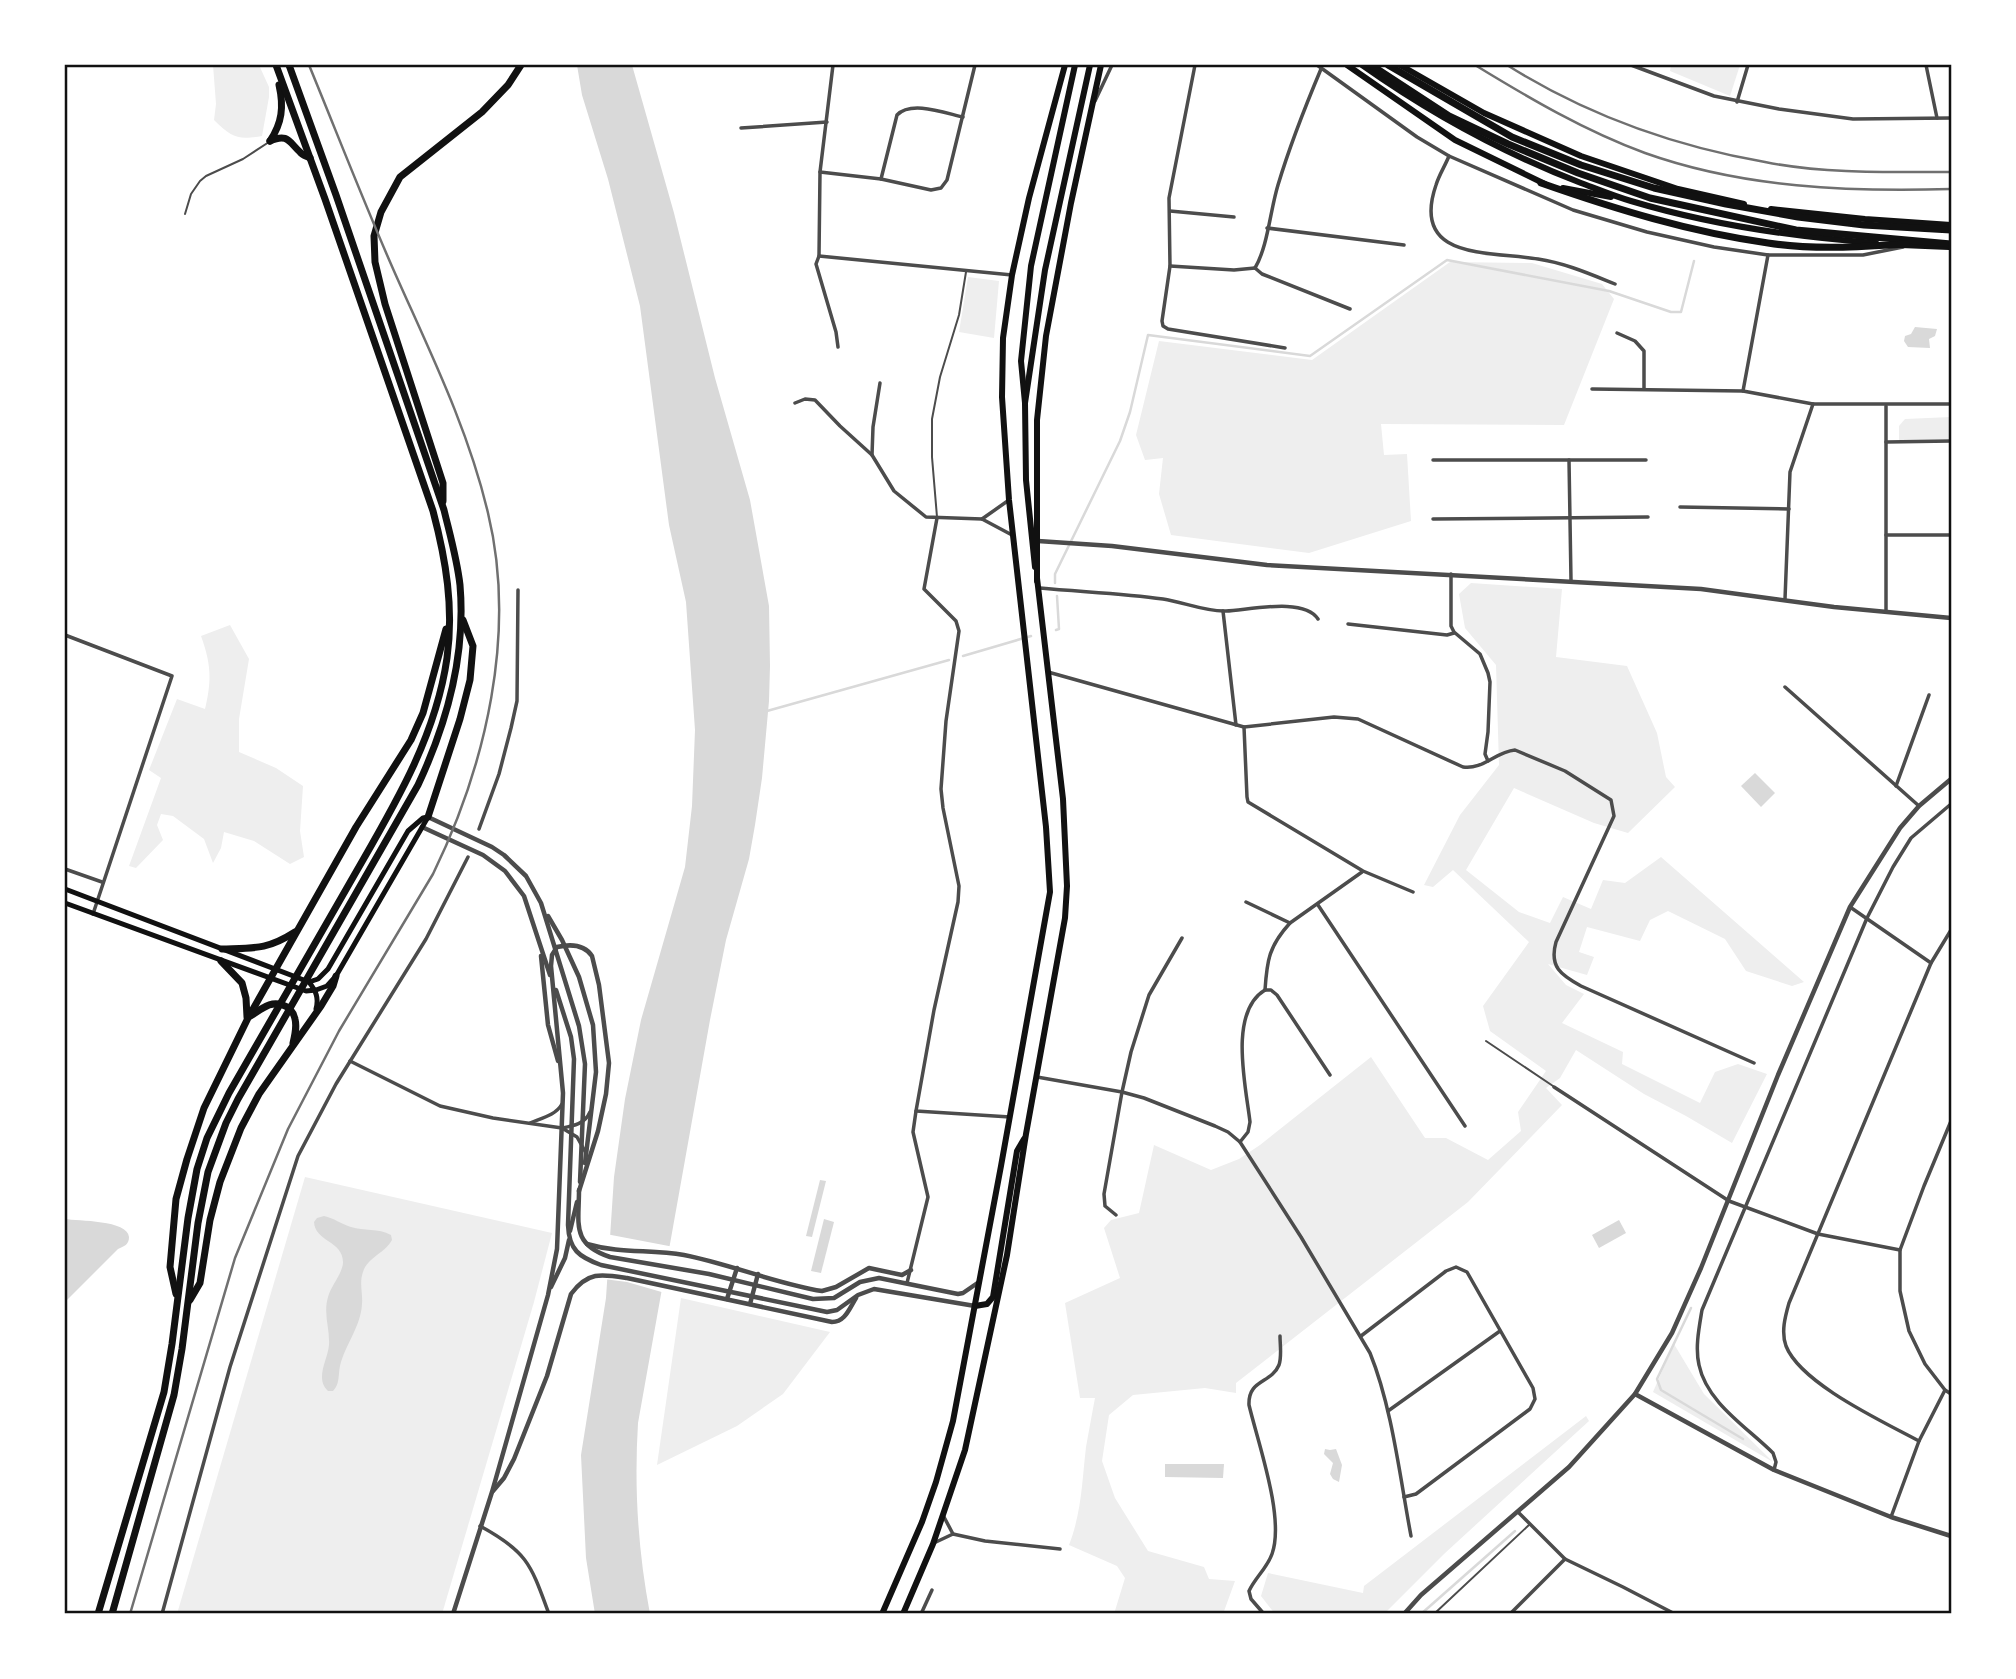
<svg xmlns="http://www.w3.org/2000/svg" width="2016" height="1679" font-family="'PT Sans',sans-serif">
<rect width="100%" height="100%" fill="#fff"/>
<g fill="#eee">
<path d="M213 65H259L269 87V97L262 136C238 140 232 138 214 120L216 104Z"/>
<path d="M1671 65H1740L1730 96 1670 71Z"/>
<path d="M1450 262 1532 263 1602 284 1614 299 1564 425 1381 424 1384 455 1407 454 1411 521 1309 553 1171 535 1159 494 1163 458 1145 460 1136 435 1159 341 1312 360Z"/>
<path d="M968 277 999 281 994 338 959 332Z"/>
<path d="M1951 417V440H1899V426L1905 419Z"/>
<path d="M1471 583 1562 589 1556 657 1627 666 1657 733 1666 777 1675 787 1628 833 1594 823 1514 788 1466 870 1519 912 1550 923 1563 897 1591 909 1603 880 1625 883 1661 857 1804 982 1792 986 1746 971 1725 939 1668 911 1650 920 1640 941 1587 927 1579 952 1594 957 1587 975 1548 964 1566 985 1584 994 1562 1023 1623 1052 1622 1064 1700 1103 1715 1072 1738 1064 1767 1074 1732 1143 1686 1116 1644 1094 1576 1050 1560 1078 1546 1088 1562 1105 1468 1202 1236 1383V1393L1205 1388 1133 1395 1109 1415 1102 1461 1115 1498 1148 1551 1204 1567 1209 1579 1235 1581 1223 1614H1114L1125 1578 1117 1566 1069 1545C1082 1511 1082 1481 1086 1447 1089 1430 1092 1414 1095 1398H1080L1065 1303 1120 1278 1104 1228 1111 1220 1139 1213 1154 1145 1211 1170 1239 1159 1260 1145 1371 1057 1425 1138H1446L1488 1160 1521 1131 1518 1112 1546 1071 1490 1031 1483 1006 1529 942 1453 870 1433 887 1424 885 1460 815 1499 765 1496 665 1465 628 1459 594Z"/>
<path d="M230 625 249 659 239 719V752L276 768 303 786 300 831 304 857 290 864 254 841 224 832 221 848 213 863 204 839 173 816 161 814 157 825 163 840 136 868 129 866 161 778 149 770 177 699 205 709C212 679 211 664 201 636Z"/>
<path d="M305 1177 552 1233 534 1302 442 1614H177Z"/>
<path d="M681 1298 830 1332 783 1394 737 1426 657 1465Z"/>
<path d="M1674 1344 1704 1394 1773 1462 1653 1392Z"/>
<path d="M1586 1416 1589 1421 1444 1554 1384 1614H1275L1261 1596 1268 1573 1363 1593 1364 1586Z"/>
</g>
<g fill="#d9d9d9">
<path d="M577 65H632L674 213 715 378 750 500 769 606 770 666 769 701 762 778 755 825 749 859 726 940 710 1020 638 1423C634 1487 638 1551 650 1614H595L586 1558 581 1455 606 1298 614 1177 625 1099 641 1020 685 867 692 806 695 730 686 602 669 525 640 306 608 179 582 95Z"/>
<path d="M1915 327 1937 329 1935 336 1929 339 1930 348 1908 347 1904 341 1905 336 1911 334Z"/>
<path d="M1755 773 1775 793 1761 807 1741 786Z"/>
<path d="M820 1180 826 1181 812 1237 806 1236Z"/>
<path d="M324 1216C334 1218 341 1224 351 1227 364 1231 378 1228 391 1235L392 1240C385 1253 368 1257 363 1272 359 1282 363 1294 362 1304 361 1326 345 1345 340 1366 338 1375 340 1384 333 1391H328C324 1387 322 1383 322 1377 322 1366 328 1356 329 1345 330 1329 323 1314 328 1297 331 1286 342 1274 343 1263 344 1241 315 1242 314 1222L317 1218Z"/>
<path d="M65 1219C78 1221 128 1220 129 1237 129 1245 124 1246 118 1249L66 1301H65Z"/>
<path d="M824 1219 834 1222 821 1273 811 1271Z"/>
<path d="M1619 1220 1626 1233 1599 1248 1592 1235Z"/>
<path d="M1325 1449 1330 1450 1336 1449 1342 1465 1339 1482 1333 1479 1330 1474 1333 1463 1324 1454Z"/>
<path d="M1165 1464H1224L1223 1478 1165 1477Z"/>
</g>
<path fill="#fff" d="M606 1234 674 1247 665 1293 627 1282 604 1279Z"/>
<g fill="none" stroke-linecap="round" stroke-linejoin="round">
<g stroke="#d9d9d9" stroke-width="2.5">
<path d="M1055 583V574L1120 441 1130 412 1148 335 1310 356 1447 260 1609 291 1671 312H1681L1694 261"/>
<path d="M1056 630 1059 629 1057 596"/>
<path d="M963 656 1031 636"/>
<path d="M767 711 949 660"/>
<path d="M1691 1308 1657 1379 1661 1390 1743 1439"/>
<path d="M1421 1614 1515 1531"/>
</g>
<g stroke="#4c4c4c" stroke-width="2">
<path d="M185 214 191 194 200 181 206 176 243 159 269 142"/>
<path d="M937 517 932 457V419L940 377 959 315 966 272"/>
<path d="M1486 1041 1553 1086"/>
<path d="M1434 1614 1530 1524"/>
</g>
<g stroke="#4c4c4c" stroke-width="3.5">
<path d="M833 65 820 172 819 256 816 264 836 332 838 347"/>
<path d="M1195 65 1169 198 1170 266 1162 321 1163 326 1168 329 1285 348"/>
<path d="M1317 65 1417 137 1449 156 1573 210 1647 232 1714 247 1768 255H1863L1903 247"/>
<path d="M1631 65 1714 96 1779 109 1853 119 1951 118"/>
<path d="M1926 65 1937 118"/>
<path d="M1095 101 1112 65"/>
<path d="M1737 102 1748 65"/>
<path d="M741 128 827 122"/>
<path d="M1449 156C1445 166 1439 175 1436 185 1410 261 1490 251 1538 259 1565 263 1590 274 1615 284"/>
<path d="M820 172 881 179 931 190 941 188 947 180 975 65"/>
<path d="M881 179 897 115C911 100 945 113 963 117"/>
<path d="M1170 211 1234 217"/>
<path d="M1267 228 1404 245"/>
<path d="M819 256 1012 275"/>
<path d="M1170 266 1234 270 1255 268"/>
<path d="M1255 268C1268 246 1270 211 1278 185 1290 145 1305 107 1321 69"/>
<path d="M1255 268 1262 274 1350 309"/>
<path d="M1617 333 1635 341 1644 351V389"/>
<path d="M1592 389 1743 391 1813 404H1951"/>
<path d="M1743 391 1768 255"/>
<path d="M795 403 805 399 815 400 840 426 872 455 894 491 926 517 982 519 1012 535"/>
<path d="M1886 406V612"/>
<path d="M1886 442 1951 441"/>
<path d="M872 455 873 427 880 383"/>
<path d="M1433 460H1646"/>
<path d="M1569 460 1571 580"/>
<path d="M1680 507 1789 509"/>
<path d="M937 518 924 589 956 621 959 631 946 721 941 789 943 808 959 886 958 902 934 1010 916 1111 1010 1117"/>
<path d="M982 519 1009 500"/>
<path d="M1433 519 1648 517"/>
<path d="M1886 535H1951"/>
<path d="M1451 574V626L1454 632 1480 654 1488 673 1490 682 1488 732 1485 754 1488 761"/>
<path d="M1040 588C1081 592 1122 593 1163 599 1183 602 1206 612 1226 611 1249 610 1304 597 1318 619"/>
<path d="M1785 599 1790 472 1813 404"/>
<path d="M1223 611 1236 725"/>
<path d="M1348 624 1447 635 1454 633"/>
<path d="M65 635 172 676 93 914"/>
<path d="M1048 672 1244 727 1334 717 1358 719 1463 767C1483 770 1495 752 1515 750L1565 771 1611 800 1614 816 1556 942C1549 967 1561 975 1581 986L1754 1063"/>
<path d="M1785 687 1919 806"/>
<path d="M1244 727 1247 797 1248 802 1363 871 1413 892"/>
<path d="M1896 786 1929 695"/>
<path d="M479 829 499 774 511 728 517 701 518 590"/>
<path d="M65 869 102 882"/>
<path d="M1246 902 1290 923"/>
<path d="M1318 905 1465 1126"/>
<path d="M1850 907 1931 963"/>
<path d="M1265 990C1267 960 1269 946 1290 923L1362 872"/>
<path d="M1265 990H1271L1277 995 1330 1075"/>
<path d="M350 1061 440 1106 493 1118 562 1128 577 1137 586 1153"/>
<path d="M1037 1077 1122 1092 1144 1098 1215 1126 1228 1132 1240 1142 1301 1237 1370 1353C1392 1407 1400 1478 1411 1536"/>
<path d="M1554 1087 1729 1201 1818 1234 1900 1250"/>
<path d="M1951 1121 1924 1186 1900 1250V1291L1909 1331 1925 1364 1945 1390 1951 1394"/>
<path d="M530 1123C542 1118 556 1115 562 1104"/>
<path d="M562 1128C573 1126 585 1124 590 1112"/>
<path d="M1240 1142 1248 1132 1250 1122C1246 1087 1228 1012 1265 990"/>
<path d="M1116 1215 1105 1206 1104 1194 1122 1092 1131 1052 1149 995 1182 938"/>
<path d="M907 1283 928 1197 913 1132 916 1111"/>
<path d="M1361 1336 1446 1271 1456 1267 1467 1272 1533 1388 1535 1399 1530 1409 1416 1494 1404 1497"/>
<path d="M1388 1411 1500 1331"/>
<path d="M1919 1441C1884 1422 1801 1384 1786 1346 1781 1332 1785 1317 1789 1303L1931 963 1951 930"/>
<path d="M1774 1470 1776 1462 1773 1453C1747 1427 1707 1403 1699 1365 1695 1348 1699 1328 1702 1310L1867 918 1893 867 1911 838 1951 804"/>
<path d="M1518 1512 1565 1559 1623 1587 1675 1614"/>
<path d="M944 1517 953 1534"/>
<path d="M1891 1517 1919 1441 1945 1390"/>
<path d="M480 1526C528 1552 531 1565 549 1614"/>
<path d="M936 1542 953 1534 985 1541 1060 1549"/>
<path d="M162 1614 230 1367 298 1156 336 1084 426 939 468 857"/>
<path d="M921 1614 932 1590"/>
<path d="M1264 1614 1251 1599 1249 1591C1255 1578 1267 1568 1272 1554 1285 1518 1258 1443 1249 1405 1248 1379 1271 1384 1279 1365 1282 1356 1280 1345 1280 1336"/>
<path d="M1510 1614 1565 1559"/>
</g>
<g stroke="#4c4c4c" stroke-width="4.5">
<path d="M1038 541 1112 546 1267 565 1701 589 1834 607 1951 618"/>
<path d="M428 817 492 847 504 855 526 876 541 903 579 1026 585 1064 580 1182"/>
<path d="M422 827 483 855 505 871 524 896 550 975"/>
<path d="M548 916 562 940 579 977 593 1025 596 1072 585 1163"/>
<path d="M541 956 548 1025 558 1061"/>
<path d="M556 990 571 1037 574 1059 568 1225C569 1250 579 1257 601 1265L827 1312 837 1310 858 1295 874 1289 975 1306"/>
<path d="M579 1190C579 1224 571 1244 610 1257L709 1274 813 1299 834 1298 860 1282 879 1278 958 1294 963 1293 979 1282"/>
<path d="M570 1231 577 1202"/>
<path d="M587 1244C621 1254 650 1249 684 1255 730 1264 777 1284 822 1291L836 1287 869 1268 902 1275 911 1270"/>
<path d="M551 1287 565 1258 569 1240"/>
<path d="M727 1299 737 1268"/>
<path d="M750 1304 758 1274"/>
<path d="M1635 1394 1774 1470 1891 1517 1951 1536"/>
<path d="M493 1491 504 1478 514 1459 547 1376 571 1294C588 1271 602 1274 627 1278L832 1322C845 1322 849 1309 856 1298"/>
<path d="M453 1614 492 1492 548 1295 557 1249 563 1093 551 966 552 955 557 947C570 944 584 944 592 956L599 985 609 1063 606 1094 598 1131 579 1191"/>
<path d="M1404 1614 1421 1595 1569 1467 1635 1394 1672 1333 1701 1268 1778 1075 1850 907 1900 828 1919 806 1951 779"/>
</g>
<g stroke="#111" stroke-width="5">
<path d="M65 889 309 982C316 991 319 998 316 1009"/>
<path d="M65 903 306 991 316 990 327 986 336 976 428 817"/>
<path d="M309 982 318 979 328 969 408 831 423 818 428 817"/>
</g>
<g stroke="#111" stroke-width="6">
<path d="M1035 567 1026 480 1025 403 1045 270 1090 65"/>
<path d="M975 1306 987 1304 993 1297 1017 1151 1024 1139"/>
<path d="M882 1614 922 1522 936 1482 953 1421 1001 1166 1050 892 1046 827 1009 500 1002 397 1003 338 1012 275 1029 198 1065 65"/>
<path d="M903 1614 933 1544 965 1450 1007 1255 1026 1134 1065 918 1067 886 1063 799 1037 578"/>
</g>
<g stroke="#111" stroke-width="6">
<path d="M1347 65 1455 140 1545 184"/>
<path d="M1362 65C1430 113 1503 153 1581 183 1597 189 1614 196 1631 201 1711 225 1793 237 1876 243"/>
<path d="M1400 65 1484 113 1581 156 1678 189 1744 204"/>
<path d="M1563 188 1611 197"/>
<path d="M1771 209 1865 219 1951 225"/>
<path d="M1901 245 1949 247"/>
<path d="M1025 403 1021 361 1031 266 1075 65"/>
<path d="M1037 581V420L1046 336 1071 203 1101 65"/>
</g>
<g stroke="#111" stroke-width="7">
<path d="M1371 65 1449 116 1508 144 1578 173 1650 198 1796 230 1951 244"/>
<path d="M1388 65 1512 137 1581 165 1654 188 1726 204 1798 217 1864 225 1951 230"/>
<path d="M270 141C282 123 284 107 279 85"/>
<path d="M270 141C288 133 289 142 300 152 302 155 306 156 310 158"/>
<path d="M1541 183C1615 209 1690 232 1768 243 1813 250 1860 247 1906 244"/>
<path d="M443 501V483L385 304 375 262 374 236 381 212 400 177 482 112 508 85 521 65"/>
<path d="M428 817 460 719 470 680 473 646 463 620"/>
<path d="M222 949C254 948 267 950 295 932"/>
<path d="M221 961 242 983 246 998 247 1017"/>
<path d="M248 1017C254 1015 257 1011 263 1008 275 1000 292 1004 295 1019 297 1027 295 1035 293 1043"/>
<path d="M176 1294 170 1267 176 1199 187 1159 204 1108 248 1018 356 827 411 740 423 713 446 629"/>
<path d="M190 1300 200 1283 210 1220 220 1182 241 1128 259 1094 321 1006 333 986 336 976"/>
<path d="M98 1614 164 1392 172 1344 188 1218 197 1169 207 1138 229 1093C268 1024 308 955 348 886 389 814 435 742 447 658 454 608 446 560 433 511L325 199 276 65"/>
<path d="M112 1614 174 1395 182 1349 198 1223 208 1172 226 1123 238 1099 418 785C448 721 466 655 460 585 457 559 450 535 444 510L336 195 289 65"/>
</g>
<g stroke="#707070" stroke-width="2.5">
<path d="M1475 65C1529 98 1585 131 1645 153 1743 188 1849 192 1951 189"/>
<path d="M1507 65C1585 114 1674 146 1765 162 1825 174 1890 172 1951 172"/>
<path d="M130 1614 235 1258 288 1129 339 1031 433 874C486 765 517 633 488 513 468 428 429 350 394 271 364 203 337 133 309 65"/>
</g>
</g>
<rect width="2016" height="1679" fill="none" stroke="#ffffff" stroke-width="133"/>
<rect x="66" y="66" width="1884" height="1546" fill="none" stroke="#111" stroke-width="2.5"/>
</svg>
